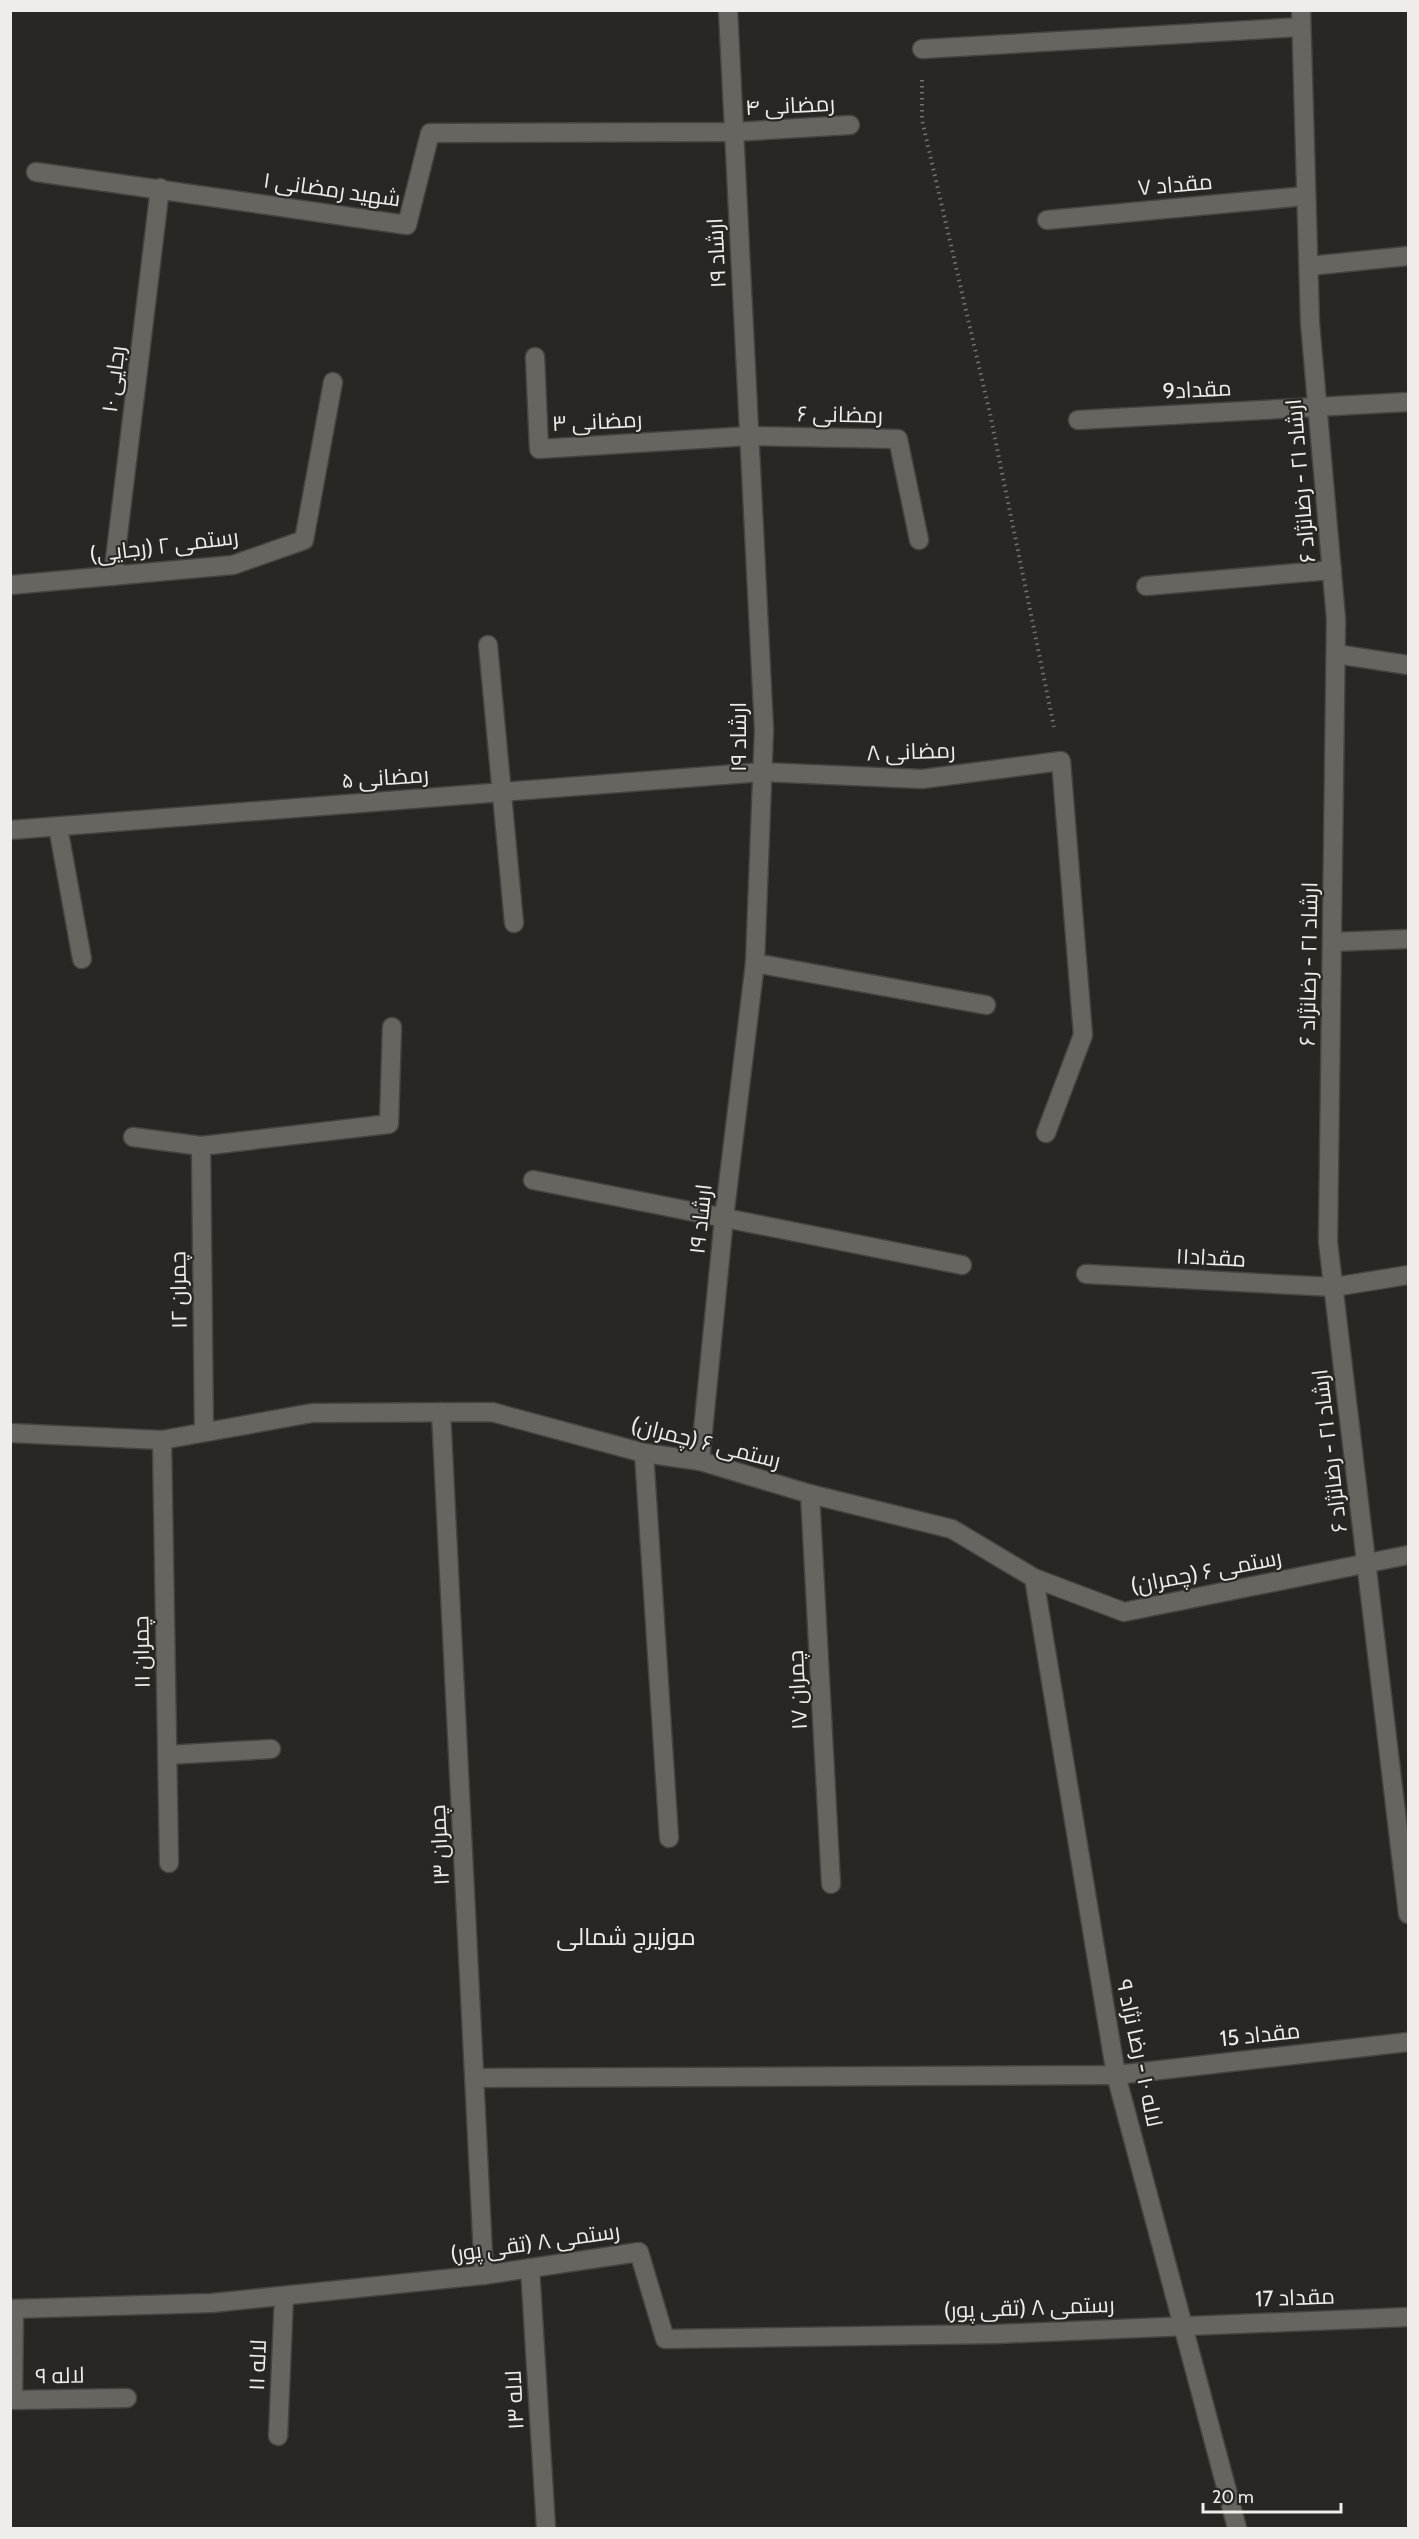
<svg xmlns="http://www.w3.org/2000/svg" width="1419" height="2539" font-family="Cabin,Cairo,sans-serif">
<rect width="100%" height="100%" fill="#292623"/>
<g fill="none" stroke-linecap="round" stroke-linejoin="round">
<g stroke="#464442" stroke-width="21">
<g id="minor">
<path d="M1301 10 1310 323 1336 619 1328 1242 1408 1914"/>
<path d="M922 49 1301 27"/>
<path d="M36 172 407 225 430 133 734 132 850 125"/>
<path d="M1047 220 1306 196"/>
<path d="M1309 266 1408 256"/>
<path d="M535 357 539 449 749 436 898 439 919 540"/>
<path d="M1078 420 1408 402"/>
<path d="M113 576 160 188"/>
<path d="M10 585 233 565 304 540 333 382"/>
<path d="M1146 586 1332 570"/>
<path d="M488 645 514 923"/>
<path d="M1336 654 1408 665"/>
<path d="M58 827 82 959"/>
<path d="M10 830 762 772 922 779 1061 761 1083 1035 1046 1133"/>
<path d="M1332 942 1408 939"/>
<path d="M755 963 986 1005"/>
<path d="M133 1137 201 1146 389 1124 392 1027"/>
<path d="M201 1146 204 1432"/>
<path d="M533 1180 962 1265"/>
<path d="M1086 1274 1334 1287 1408 1275"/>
<path d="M441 1412 484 2275"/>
<path d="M10 1433 162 1440 312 1413 492 1412 644 1453 700 1461 810 1494 952 1529 1034 1578 1124 1612 1408 1555"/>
<path d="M162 1440 169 1863"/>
<path d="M644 1453 669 1838"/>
<path d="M700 1461 724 1218 755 963 764 730 728 10"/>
<path d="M810 1494 831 1884"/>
<path d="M1034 1578 1116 2075 1237 2528"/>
<path d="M167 1755 271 1749"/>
<path d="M475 2078 1116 2075 1408 2042"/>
<path d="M530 2268 546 2528"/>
<path d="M10 2309 212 2303 484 2275 639 2252 665 2339 996 2334 1408 2317"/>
<path d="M14 2309 13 2400 127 2398"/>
<path d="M278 2436 284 2296"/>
</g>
</g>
<path stroke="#757270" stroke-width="4" stroke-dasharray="1.5 4.5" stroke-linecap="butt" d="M922 80V120L990 414 1054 727"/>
<use href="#minor" stroke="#686561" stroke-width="18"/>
</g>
<g text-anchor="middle" stroke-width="4.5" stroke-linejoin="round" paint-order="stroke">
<g font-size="22" fill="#efedeb" stroke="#292623">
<text transform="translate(790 105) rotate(-3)" y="8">رمضانی ۴</text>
<text transform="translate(1175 184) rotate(-5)" y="8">مقداد ۷</text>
<text transform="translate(332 189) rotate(8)" y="8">شهید رمضانی ۱</text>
<text transform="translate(716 253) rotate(-93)" y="8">ارشاد ۱۹</text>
<text transform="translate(113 379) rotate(-83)" y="8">رجایی ۱۰</text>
<text transform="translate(1197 389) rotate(-3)" y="8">مقداد9</text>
<text transform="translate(840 414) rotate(1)" y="8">رمضانی ۶</text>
<text transform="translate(597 421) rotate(-3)" y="8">رمضانی ۳</text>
<text transform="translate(1300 481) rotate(-95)" y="8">ارشاد ۲۱ - رضانژاد ۶</text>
<text transform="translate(164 545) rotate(-7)" y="8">رستمی ۲ (رجایی)</text>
<text transform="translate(738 737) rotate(-90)" y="8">ارشاد ۱۹</text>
<text transform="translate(911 751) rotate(-2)" y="8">رمضانی ۸</text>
<text transform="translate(385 777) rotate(-4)" y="8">رمضانی ۵</text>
<text transform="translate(1308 964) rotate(-89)" y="8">ارشاد ۲۱ - رضانژاد ۶</text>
<text transform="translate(700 1219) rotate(-84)" y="8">ارشاد ۱۹</text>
<text transform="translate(1211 1257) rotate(3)" y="8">مقداد۱۱</text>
<text transform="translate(178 1290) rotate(-91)" y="8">چمران ۱۲</text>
<text transform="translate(706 1442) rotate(14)" y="8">رستمی ۶ (چمران)</text>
<text transform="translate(1329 1451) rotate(-97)" y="8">ارشاد ۲۱ - رضانژاد ۶</text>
<text transform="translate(1206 1571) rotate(-11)" y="8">رستمی ۶ (چمران)</text>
<text transform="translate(141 1652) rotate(-91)" y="8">چمران ۱۱</text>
<text transform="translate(797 1690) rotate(-93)" y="8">چمران ۱۷</text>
<text transform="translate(439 1845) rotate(-93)" y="8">چمران ۱۳</text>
<text transform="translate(1260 2034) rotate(-6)" y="8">مقداد 15</text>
<text transform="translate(1140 2053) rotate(78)" y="8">لاله ۱۰ - رضا نژاد ۹</text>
<text transform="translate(535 2242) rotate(-8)" y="8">رستمی ۸ (تقی پور)</text>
<text transform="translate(1295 2297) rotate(-2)" y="8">مقداد 17</text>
<text transform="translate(1029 2307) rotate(-2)" y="8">رستمی ۸ (تقی پور)</text>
<text transform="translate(257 2365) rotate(-88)" y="8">لاله ۱۱</text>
<text transform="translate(60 2375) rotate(-1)" y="8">لاله ۹</text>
<text transform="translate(514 2400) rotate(-93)" y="8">لاله ۱۳</text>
</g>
<g font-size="24" fill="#efedeb" stroke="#292623">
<text x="626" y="1945">موزیرج شمالی</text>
</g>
</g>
<rect width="1419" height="2539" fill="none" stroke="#efedeb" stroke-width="24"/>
<path d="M1203 2503v9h138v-9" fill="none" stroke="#efedeb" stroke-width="3"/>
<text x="1212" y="2503" font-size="18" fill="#efedeb" stroke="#292623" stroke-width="4.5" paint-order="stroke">20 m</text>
</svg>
